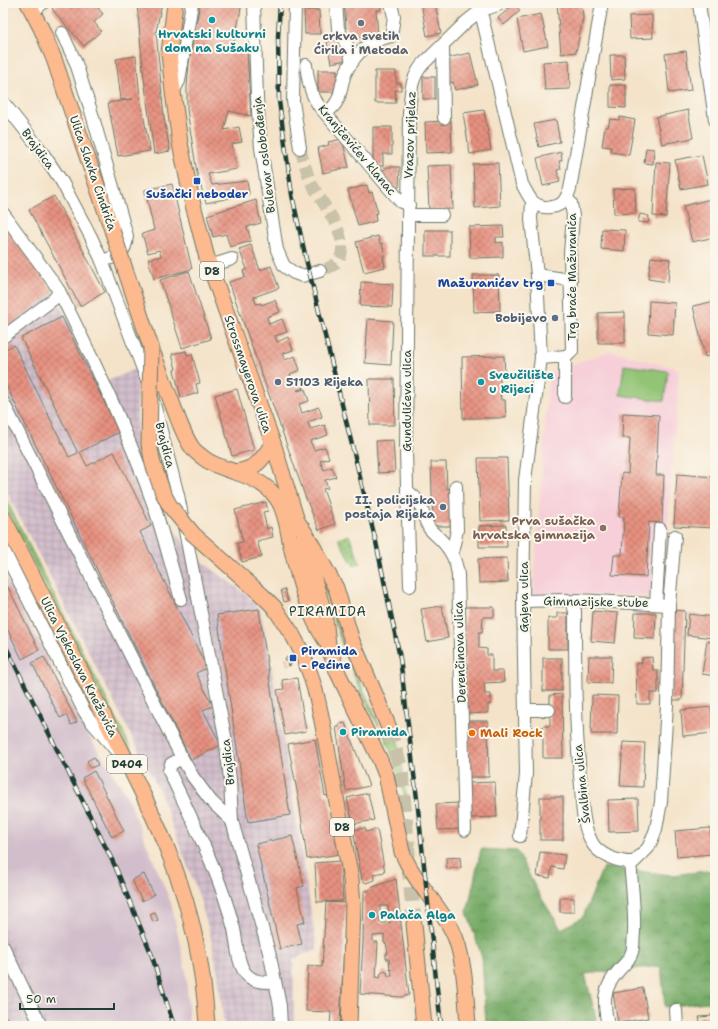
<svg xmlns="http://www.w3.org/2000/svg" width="718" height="1029" font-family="'Shantell Sans',sans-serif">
<defs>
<pattern id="industrial-grid" width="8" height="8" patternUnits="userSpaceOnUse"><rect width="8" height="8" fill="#d1bdcb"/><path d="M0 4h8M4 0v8" fill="none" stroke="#b3a3af"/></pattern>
<pattern id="grass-dots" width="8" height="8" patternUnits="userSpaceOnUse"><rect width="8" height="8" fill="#93c475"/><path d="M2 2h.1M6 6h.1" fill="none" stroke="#77a061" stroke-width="1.8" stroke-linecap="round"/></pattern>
<pattern id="forest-crowns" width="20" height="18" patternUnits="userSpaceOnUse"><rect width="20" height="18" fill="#76aa66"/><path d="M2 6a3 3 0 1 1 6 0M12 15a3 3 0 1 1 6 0" fill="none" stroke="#608c55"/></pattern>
<pattern id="building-cross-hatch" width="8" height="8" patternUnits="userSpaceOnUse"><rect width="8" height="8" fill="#e79180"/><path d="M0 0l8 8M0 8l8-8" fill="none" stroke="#bb786a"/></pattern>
</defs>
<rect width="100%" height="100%" fill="#fbf7ec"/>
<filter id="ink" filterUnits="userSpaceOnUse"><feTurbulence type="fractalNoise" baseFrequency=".025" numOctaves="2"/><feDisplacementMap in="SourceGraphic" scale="8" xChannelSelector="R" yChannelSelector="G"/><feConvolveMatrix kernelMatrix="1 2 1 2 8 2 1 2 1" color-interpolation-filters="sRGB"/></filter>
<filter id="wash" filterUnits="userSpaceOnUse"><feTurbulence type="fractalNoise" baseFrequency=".012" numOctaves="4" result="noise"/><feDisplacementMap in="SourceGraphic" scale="16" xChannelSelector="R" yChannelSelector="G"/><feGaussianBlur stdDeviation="0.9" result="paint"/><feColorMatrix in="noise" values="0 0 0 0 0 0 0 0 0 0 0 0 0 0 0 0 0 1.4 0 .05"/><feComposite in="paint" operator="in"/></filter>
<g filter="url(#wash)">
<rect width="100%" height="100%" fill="#f4e3c9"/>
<path fill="#f6cfd9" d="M610 351 679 369 673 462 662 596 533 594 549 373Z"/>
<g fill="url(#industrial-grid)">
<path d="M3 222 54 292 99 385 137 368V441L144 472 154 497 167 520 192 554 247 595 260 609 272 670 317 949 293 959 294 1026H224L219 980 211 938 199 896 158 788 3 485Z"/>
<path d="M3 925 51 1026H3Z"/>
</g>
<path fill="#d1bdcb" d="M3 571 78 719 126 794 171 903 186 972 189 1026H51L3 925Z"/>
<g fill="url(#grass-dots)" stroke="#598054">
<path d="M3 493 140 766 138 768 3 502Z"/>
<path d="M349 535 360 563 354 566 338 539Z"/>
<path d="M325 583C332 591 333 604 335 614 343 654 365 688 379 726 353 682 339 636 324 588V584Z"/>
<path d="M395 728 401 757 407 800 405 798C399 775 392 753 382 731Z"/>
</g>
<path fill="url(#forest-crowns)" stroke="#4a744d" d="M481 849 517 851 539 894 561 929 583 917 603 867 671 875 715 870V1001L665 1007 661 966 585 974 598 1026H486L482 958 467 912Z"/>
<path fill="#93c475" stroke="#598054" d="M624 365 668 371 664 401 620 395Z"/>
<g id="blocks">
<g fill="url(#building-cross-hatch)" fill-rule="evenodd">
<path d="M3 3H7L9 6 3 11Z"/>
<path d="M59 3H105L98 8 103 14 94 22 101 31 84 46 52 9Z"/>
<path d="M137 3H162L156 31 164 118 170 151 154 154 143 70Z"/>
<path d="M200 3H242L233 49 247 52 251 116 229 111 224 130 239 127 242 142 232 144 237 169 208 174 212 185 247 181 249 194 206 203 197 173 187 110V87L189 63Z"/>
<path d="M344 3H381V10H376L378 36 347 39Z"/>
<path d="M421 3H435L441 33 427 36Z"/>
<path d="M557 3H582L583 18 576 52 561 54Z"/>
<path d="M515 4 520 11 504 25 498 18Z"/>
<path d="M304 10H319L320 34H305Z"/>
<path d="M541 14 548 46 523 51 517 19Z"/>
<path d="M652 15 653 38 630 39 629 16Z"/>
<path d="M338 40 347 60 331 63 327 42Z"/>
<path d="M686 51 691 90 669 93 665 54Z"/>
<path d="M470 53 478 85 455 90 453 82 448 83 447 58Z"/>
<path d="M610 55H624L625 79 611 80Z"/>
<path d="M136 56 140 97 150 151 118 156 108 103 133 99 121 100 116 59Z"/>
<path d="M569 60 570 89 545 90 543 62Z"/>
<rect x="318" y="70" width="19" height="22"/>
<path d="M375 71H396V83H401V90H395L396 103H375Z"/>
<rect x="423" y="77" width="12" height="22"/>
<path d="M610 85H626V108L610 107Z"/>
<path d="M484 110 491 150 470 154 463 113Z"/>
<path d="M688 110 693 138 662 144 656 117Z"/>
<path d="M620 117 635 120 629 155 611 152V147L602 146 605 127H608L610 119 619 120Z"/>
<path d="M556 120 560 142 539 147 534 124Z"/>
<path d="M451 121 452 152 426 153 425 122Z"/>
<path d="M373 127H392V154H383V166L373 165Z"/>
<path d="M342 139 349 167 323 173 318 148 329 145 328 142Z"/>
<path d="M646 148 654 149 653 164 644 163Z"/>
<path d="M561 152 562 160 559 161 561 169 557 170 560 182 543 186 537 158Z"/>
<path d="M702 155 708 184 681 189 675 160Z"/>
<path d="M656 162 670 163 666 217 653 216Z"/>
<path d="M498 163 500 206 475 208 473 164Z"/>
<path d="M451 165 453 209 429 210 427 166Z"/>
<path d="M387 167H400L399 187H393L381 172Z"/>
<path d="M172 184 192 269 154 279 148 259 161 256 159 250 148 253 142 234 154 230 145 190Z"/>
<path d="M367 185 369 193 372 192 378 213 375 214 376 221 358 226 348 190Z"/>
<path d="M635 188 636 213 614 214 613 189Z"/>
<path d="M54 196 105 292 80 306 29 210Z"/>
<path d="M711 199 715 217V237L692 242 683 206Z"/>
<path d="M256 200 261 223 247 227 251 241 230 247 226 234 213 237 207 215Z"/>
<path d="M640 214 649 216 648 223 638 222Z"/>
<path d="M3 222 54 292 3 331Z"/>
<path d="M503 226 504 237H496V243L503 242V257L470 258 469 227Z"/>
<path d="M602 229 625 230 624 251 601 249Z"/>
<rect x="425" y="230" width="25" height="26"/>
<path d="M378 236 380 244 382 243 385 255 383 256 385 267 364 272 356 242Z"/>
<path d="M251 245 260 270 271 266 279 288 254 297 256 304 261 303V305L275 300 280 312 267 317 269 324 282 319 287 332 275 336 277 342 288 337 293 350 282 354 285 360 295 356 300 370 290 374 292 381 301 378 304 388 297 390 298 391 305 389 309 401 299 404 302 413 319 407 322 417 308 422 310 429 325 425 328 435 310 441 314 450 325 447 329 458 320 461 324 470 332 467 336 477 325 480 328 488 323 489 335 524 319 530 305 496 229 282 245 277 243 271 247 269 239 249Z"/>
<path d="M651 257 670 259 668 282 648 279Z"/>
<path d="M189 271 211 339 182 348 160 280Z"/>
<path d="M473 275H499L500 311 474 312Z"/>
<path d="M361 282 393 284 392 307 360 306Z"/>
<path d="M649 301 675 303 673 335 648 333Z"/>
<path d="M715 301V354L705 357 693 306Z"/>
<path d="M625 312V343H598V313Z"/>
<path d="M62 317 119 432 80 452 87 466 114 452 151 526 140 532 207 668 196 673 213 706 203 710 221 745 191 760 3 379V350L14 345 69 457 78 453 21 338Z"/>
<path d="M368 319 393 321 391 365 365 363Z"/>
<path d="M186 351 187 355 192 354 200 383 196 384 198 393 181 398 174 370 176 369 172 354Z"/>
<path d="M504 356 505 374H500V389L501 400H505L506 418H463L462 357Z"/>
<path d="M369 379H394L395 425H370Z"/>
<path d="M237 389 254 450 232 456 215 395Z"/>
<path d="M623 413 659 415 656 475H664L662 523 649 522 646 577 612 575 614 555H622L624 517H619L622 473 628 474 630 438H622Z"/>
<path d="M393 440 395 472 378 473 376 441Z"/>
<path d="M478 458H507L509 520 480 521Z"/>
<path d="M431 462H446L447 489 453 488 454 526H433Z"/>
<path d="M677 474 715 477V528L674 526Z"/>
<path d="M266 502 268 511 263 512 267 529 271 527 273 537 257 541 262 557 242 562 237 543 243 542 235 510Z"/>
<path d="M506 525 507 547H479V526Z"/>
<path d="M507 558 508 582 479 583 478 559Z"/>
<path d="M8 587 39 650 22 659 3 620V590Z"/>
<path d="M285 589 288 601 284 602 281 590Z"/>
<path d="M442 606 448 638 427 642 421 609Z"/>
<path d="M465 607H494V617H483L482 632H479V648L487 649V655H492V671H503L504 682 484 683 485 694H491V704H488V713L467 714 464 653Z"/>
<path d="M259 609 290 815 248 822 217 615Z"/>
<path d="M673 610 685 611 682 700H670Z"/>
<path d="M593 611 618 613 615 643 591 641Z"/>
<path d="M557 613H568V649H548V618H557Z"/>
<path d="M635 613H656L655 639 634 638Z"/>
<path d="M689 614 715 617 713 638 687 635Z"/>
<path d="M707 641 715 643V676L702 674Z"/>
<path d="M589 656H612L611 683 588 682Z"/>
<path d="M44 657 77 722 71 725 66 715 60 718 32 663Z"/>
<path d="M287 657 291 665 288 666 285 658Z"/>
<path d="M652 657 653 670H658V693H650V704H637L636 663H642V658Z"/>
<rect x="543" y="658" width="19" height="33"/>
<path d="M297 678 306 731 285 735 277 690 284 689 282 680Z"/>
<path d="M562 694 563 758H543V726H550V695Z"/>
<path d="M592 695 618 696 617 734H591Z"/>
<path d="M711 707 714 733 683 736 681 710Z"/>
<path d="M468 721H488L489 777H469Z"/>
<path d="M345 723 369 786 346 791 336 727H339V724Z"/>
<path d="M315 739 325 796 328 795 340 854 307 859 299 801 288 744Z"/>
<path d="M623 742 645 743 643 787 620 786Z"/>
<path d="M94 757 98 765 90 768 87 761Z"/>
<path d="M94 771 124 831 112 837 82 778Z"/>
<path d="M495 782 497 817 471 818 470 783Z"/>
<path d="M368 793 374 820 353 824 347 798Z"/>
<rect x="540" y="797" width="23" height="43"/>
<path d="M638 799 639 831 609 832 608 800Z"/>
<path d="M461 803 462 829 438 830 436 804Z"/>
<path d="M365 828 366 832 377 829 385 872 374 874 375 880 366 883 362 880 353 830Z"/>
<path d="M710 828 712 854 677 857 675 831Z"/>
<path d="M292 836 304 886 297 888 305 922 297 924 302 944 280 949 256 844Z"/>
<path d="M540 852 565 855 563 869 552 867 550 878 537 876Z"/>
<path d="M460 857 461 868 447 869 446 858Z"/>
<path d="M340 861 343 901 317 902 315 863Z"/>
<path d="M144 874 154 895 142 901 132 880Z"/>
<path d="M396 879 409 995 401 997 360 994 363 942 364 891H368L373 887ZM380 906H388L390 923H380ZM384 935V943H386L388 953 386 954V959H389L390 970 391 969 392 976H388L387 972 384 971 381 973 380 978 376 977 378 942H373V936Z"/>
<rect x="560" y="898" width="14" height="14"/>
<path d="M326 902 346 903 340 1026H330L331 1012 306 1011 308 966 322 967Z"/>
<path d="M155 912 158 920 153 922 150 914Z"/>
<path d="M643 988 648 1018 618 1023 613 993Z"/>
<path d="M715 1013V1026H701L699 1017 712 1016 711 1014Z"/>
</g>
</g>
</g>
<g filter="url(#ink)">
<use href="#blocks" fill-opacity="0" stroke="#6a7768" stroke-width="1"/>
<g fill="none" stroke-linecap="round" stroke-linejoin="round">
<path stroke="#c9c2ab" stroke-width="12" stroke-dasharray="12 6" stroke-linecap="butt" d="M300 148C303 158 306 170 310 180 319 201 348 231 341 255 339 265 328 268 320 271"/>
<path stroke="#c9c2ab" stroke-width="15" stroke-dasharray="15 8" stroke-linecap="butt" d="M389 728 401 769 414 924"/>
<g stroke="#6a7768" stroke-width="14">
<g id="minor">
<path d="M254 3 257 98 261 148 277 250 284 266 294 273 302 276 320 271"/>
<path d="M295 3 293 101 300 148"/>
<path d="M336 3 338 29 349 49 352 63"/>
<path d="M699 3 715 120"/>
<path d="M479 4 522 184C525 189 529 198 533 202 543 210 560 209 566 198 568 195 569 192 570 189L602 3"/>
<path d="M33 11 43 3"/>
<path d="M62 33 76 63 92 114 127 236C126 254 118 256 102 261"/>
<path d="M443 46 444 118"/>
<path d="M306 65C308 80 310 93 319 106L401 202 409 205"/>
<path d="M173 92 179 81 192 3"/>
<path d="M3 102 40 149 62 182 91 237 102 261 149 385 178 495 225 736 230 780 232 821 270 956 280 1006 281 1026"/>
<path d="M326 113C344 100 338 90 346 72 355 53 370 40 391 36L394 17 391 3"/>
<path d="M3 213 54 283 59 291 55 298 3 337"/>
<path d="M409 215H442"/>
<path d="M210 266 232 259"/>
<path d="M537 275 571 280"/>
<path d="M59 291C94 361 128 432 154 506 164 537 172 569 181 599"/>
<path d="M565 356V397"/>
<path d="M541 358 567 356 572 351 570 253 573 216 571 203 566 198"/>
<path d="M3 402 182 758 193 777 211 801 232 821"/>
<path d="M407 491C427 505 419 511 429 528 432 532 437 536 440 539 451 550 456 560 458 575L465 830"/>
<path d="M3 549 84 711 90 720 119 754"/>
<path d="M452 553 457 530 456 486"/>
<path d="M410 586 406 452 409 113C411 93 410 79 423 64L466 22 480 11 503 3"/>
<path d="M523 601 567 600 572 603 576 600 669 605"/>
<path d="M572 603 575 611C575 669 575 728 581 786 582 801 582 819 588 834 590 838 592 844 595 847 604 857 622 863 634 862L648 848 653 837 656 829 661 802 667 705 669 605 675 536"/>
<path d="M656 604 660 529"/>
<path d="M525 710H549"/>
<path d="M182 758 171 764 169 771C193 822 220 874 234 929 237 942 237 965 247 975 255 983 265 982 275 982"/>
<path d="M520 836 526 774 523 601 525 480 541 358 537 275 531 219 532 202"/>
<path d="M3 946 41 1026"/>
<path d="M676 1010 677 1026"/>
<path d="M3 1023 4 1026"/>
<path d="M608 1026C603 1001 602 989 620 969 625 964 630 959 632 952 634 946 633 939 634 933 635 910 632 886 630 862"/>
</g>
</g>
<g stroke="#6a7768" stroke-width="17">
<g id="major">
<path d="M28 3 41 28 54 59 112 230"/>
<path d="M175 3 169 53 173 92 180 143 192 201 207 258 273 443 297 521 307 536 336 588 352 641 375 694 389 728"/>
<path d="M151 348C159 368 166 388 174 408 179 421 184 437 193 449 196 452 201 456 205 459 214 466 225 468 235 472 251 477 269 486 278 500 287 514 288 534 292 550 299 580 308 615 326 641"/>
<path d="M235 472C257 469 262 460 273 443"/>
<path d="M3 517C36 581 68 646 101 711 126 760 152 809 172 861 192 913 204 970 207 1026"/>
<path d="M302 540 323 609 326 626 328 645 337 671 380 760 386 775 402 852C414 881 437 903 452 930 465 955 466 998 468 1026"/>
<path d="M292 634C316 674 322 720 330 765 337 803 344 841 351 879L353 904 349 1026"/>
<path d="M414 924 424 1026"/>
</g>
</g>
<use href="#minor" stroke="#fff" stroke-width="12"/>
<use href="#major" stroke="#fcba8e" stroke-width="15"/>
<g stroke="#1f3d34" stroke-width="4.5">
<g id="rail">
<path d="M280 3 278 37 279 101 292 195 306 259 376 542 400 658 417 799 441 1026"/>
<path d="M3 641 115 866 151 953 174 1026"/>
</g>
</g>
<use href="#rail" stroke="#fbf7ec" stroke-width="3" stroke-dasharray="9" stroke-linecap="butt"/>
<g stroke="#6a7768" stroke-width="17" stroke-linecap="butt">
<path id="major-bridge" d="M112 230 151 347 149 444 153 464 163 493 170 506 193 534 262 595 274 607 292 634"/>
</g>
<use href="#major-bridge" stroke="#fcba8e" stroke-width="15"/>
</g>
</g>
<g fill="#0f9aa8" stroke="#fbf7ec" stroke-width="1.5">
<circle cx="212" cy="20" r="4"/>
<circle cx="481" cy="382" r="4"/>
<circle cx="343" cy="732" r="4"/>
<circle cx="372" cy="915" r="4"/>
</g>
<circle fill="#6b7280" stroke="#fbf7ec" stroke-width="1.5" cx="361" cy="23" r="4"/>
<g fill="#1a4fb4" stroke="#fbf7ec" stroke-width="1.5">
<rect x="193" y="177" width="8" height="8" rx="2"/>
<rect x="547" y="279" width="8" height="8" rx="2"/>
<rect x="289" y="654" width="8" height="8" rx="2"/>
</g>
<g fill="#5c6f8a" stroke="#fbf7ec" stroke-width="1.5">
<circle cx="555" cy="318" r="4"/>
<circle cx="278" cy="382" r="4"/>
<circle cx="443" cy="507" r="4"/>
</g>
<circle fill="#8d6e63" stroke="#fbf7ec" stroke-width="1.5" cx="603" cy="528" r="4"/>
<circle fill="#e8710a" stroke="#fbf7ec" stroke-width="1.5" cx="472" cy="733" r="4"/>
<g text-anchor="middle" stroke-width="4" stroke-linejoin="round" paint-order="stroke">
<g fill="#fbf7ec" stroke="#61756b" stroke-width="1">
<rect x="200" y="262" width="24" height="18" rx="3"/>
<rect x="107" y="755" width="40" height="18" rx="3"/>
<rect x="330" y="818" width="24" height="18" rx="3"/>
</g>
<g font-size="11" font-weight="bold" fill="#1f3d34">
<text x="212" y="275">D8</text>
<text x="127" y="768">D404</text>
<text x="342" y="831">D8</text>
</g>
<g font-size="12" font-weight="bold" fill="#0d838f" stroke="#fbf7ec" text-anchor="start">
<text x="212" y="38" text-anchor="middle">Hrvatski kulturni<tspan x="212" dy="14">dom na Sušaku</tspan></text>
<text x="489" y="379">Sveučilište<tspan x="489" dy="14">u Rijeci</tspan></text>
<text x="351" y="736">Piramida</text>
<text x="380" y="919">Palača Alga</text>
</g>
<g font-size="12" font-weight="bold" fill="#5b616d" stroke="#fbf7ec">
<text x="361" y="40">crkva svetih<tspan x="361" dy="14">Ćirila i Metoda</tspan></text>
</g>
<g font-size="12" fill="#1f3d34" stroke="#fbf7ec">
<text transform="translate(410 135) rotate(-88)" y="4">Vrazov prijelaz</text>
<text transform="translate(38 149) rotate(54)" y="4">Brajdica</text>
<text transform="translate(357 150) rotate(50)" y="4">Kranjčevićev klanac</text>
<text transform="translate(264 155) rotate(-97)" y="4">Bulevar oslobođenja</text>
<text transform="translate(93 173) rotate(71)" y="4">Ulica Slavka Cindrića</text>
<text transform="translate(572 277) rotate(-90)" y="4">Trg braće Mažuranića</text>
<text transform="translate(248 374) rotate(71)" y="4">Strossmayerova ulica</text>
<text transform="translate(407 401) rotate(-90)" y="4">Gundulićeva ulica</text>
<text transform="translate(165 445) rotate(75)" y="4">Brajdica</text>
<text transform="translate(524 597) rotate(-90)" y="4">Gajeva ulica</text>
<text transform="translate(596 602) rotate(1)" y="4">Gimnazijske stube</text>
<text transform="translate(460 652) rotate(-92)" y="4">Derenčinova ulica</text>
<text transform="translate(79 667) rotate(63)" y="4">Ulica Vjekoslava Kneževića</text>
<text transform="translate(228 762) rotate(-96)" y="4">Brajdica</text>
<text transform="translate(582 784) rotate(-96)" y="4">Švalbina ulica</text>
</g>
<g font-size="12" font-weight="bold" fill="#164399" stroke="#fbf7ec">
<text x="197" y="198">Sušački neboder</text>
<text x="543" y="287" text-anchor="end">Mažuranićev trg</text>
<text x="301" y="655" text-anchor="start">Piramida<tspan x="301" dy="14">- Pećine</tspan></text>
</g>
<g font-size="12" font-weight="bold" fill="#4e5e75" stroke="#fbf7ec" text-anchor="end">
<text x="547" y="322">Bobijevo</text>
<text x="286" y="386" text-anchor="start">51103 Rijeka</text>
<text x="435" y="504">II. policijska<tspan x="435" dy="14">postaja Rijeka</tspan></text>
</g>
<g font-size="12" font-weight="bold" fill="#785e54" stroke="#fbf7ec" text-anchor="end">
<text x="595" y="525">Prva sušačka<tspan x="595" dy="14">hrvatska gimnazija</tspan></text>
</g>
<g font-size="12" font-weight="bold" fill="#c56008" stroke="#fbf7ec" text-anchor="start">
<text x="480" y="737">Mali Rock</text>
</g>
<g font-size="13" letter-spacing="1" fill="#1f3d34" stroke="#fbf7ec">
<text x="328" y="616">PIRAMIDA</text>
</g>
</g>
<rect width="718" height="1029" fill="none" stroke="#fbf7ec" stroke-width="16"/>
<path d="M20 1003v6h94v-6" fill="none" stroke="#1f3d34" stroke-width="2"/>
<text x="26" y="1003" font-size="12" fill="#1f3d34" stroke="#fbf7ec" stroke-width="3" paint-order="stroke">50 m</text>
</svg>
